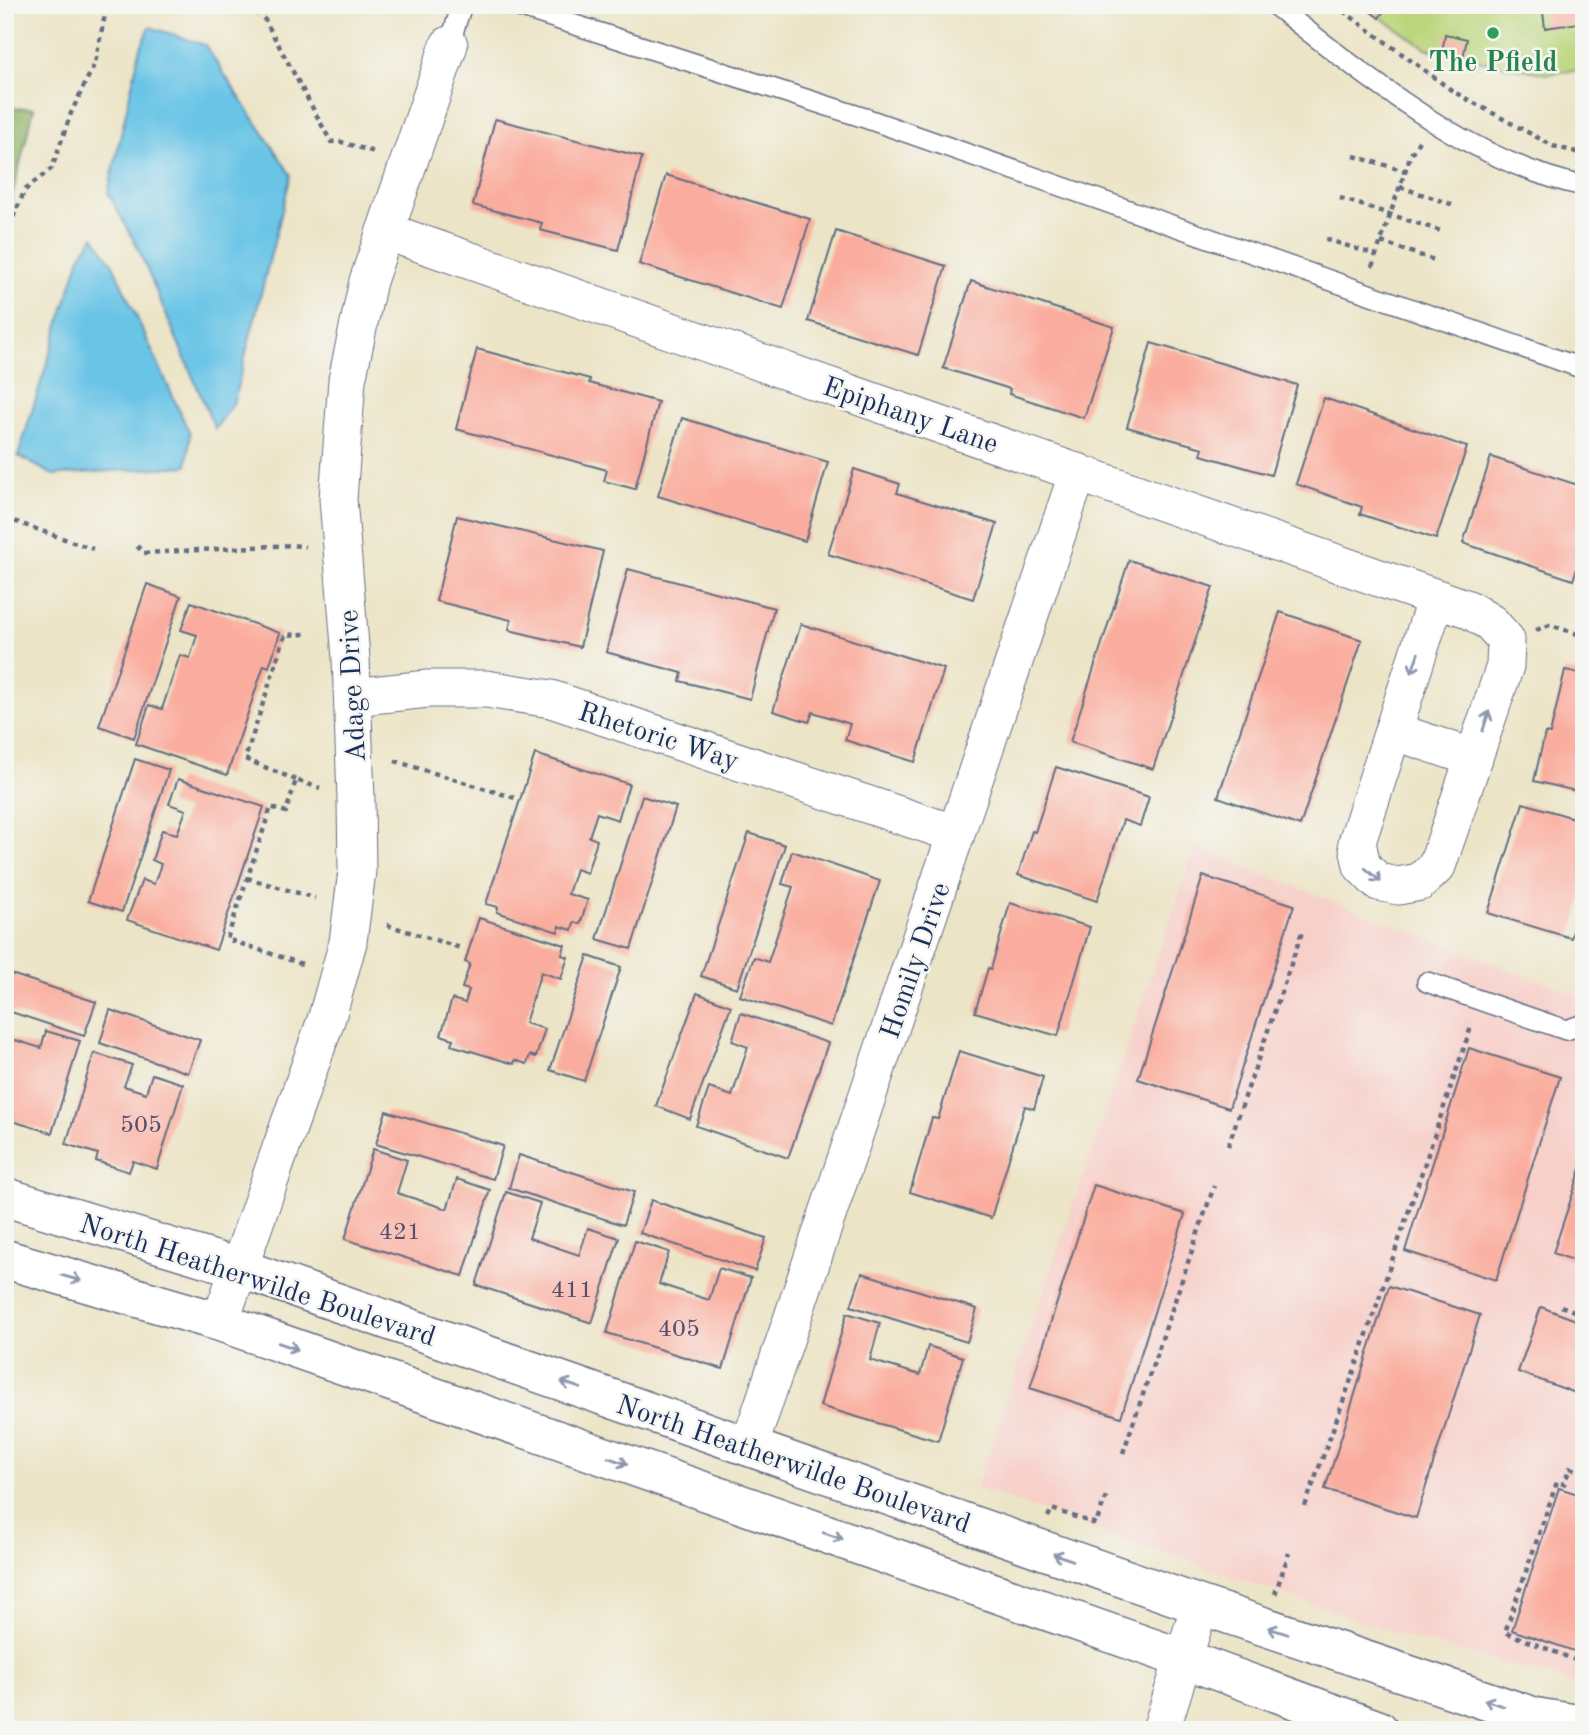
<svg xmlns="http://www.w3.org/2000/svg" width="1589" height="1735" font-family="'Old Standard TT',serif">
<rect width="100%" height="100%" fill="#f6f6f2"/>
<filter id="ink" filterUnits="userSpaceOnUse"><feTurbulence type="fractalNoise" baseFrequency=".0143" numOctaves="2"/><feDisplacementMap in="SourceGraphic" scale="14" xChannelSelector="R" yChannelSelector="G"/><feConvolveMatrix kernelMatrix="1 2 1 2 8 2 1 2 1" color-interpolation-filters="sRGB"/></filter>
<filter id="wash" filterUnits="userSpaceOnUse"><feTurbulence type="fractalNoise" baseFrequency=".00686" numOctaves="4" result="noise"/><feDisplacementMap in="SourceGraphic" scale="28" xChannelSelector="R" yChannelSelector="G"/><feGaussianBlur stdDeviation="1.57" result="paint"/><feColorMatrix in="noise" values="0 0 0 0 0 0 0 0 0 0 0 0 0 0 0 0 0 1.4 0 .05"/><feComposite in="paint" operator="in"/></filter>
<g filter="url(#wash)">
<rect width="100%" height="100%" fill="#ece4c6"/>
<path fill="#f7d0ca" d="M1195 848 1584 998V1686L1404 1636 976 1488Z"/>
<path fill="#bad57a" stroke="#6a826c" stroke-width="2" d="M1362 5H1584V69L1547 74 1442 53 1426 48Z"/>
<path fill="#93b66a" stroke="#577264" stroke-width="2" d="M34 108 5 224V109Z"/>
<g fill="#69c4e6" stroke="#427aa2" stroke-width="2">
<path d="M150 27 205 45 291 175 233 404 215 429 137 246 108 193 140 49Z"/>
<path d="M94 236 112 263 190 434 187 466 53 475 18 456 80 257Z"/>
</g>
<g id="blocks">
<g fill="#faad9e">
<path d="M1362 5H1388L1379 18Z"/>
<path d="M1542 5H1584V43L1579 23 1545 28Z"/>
<path d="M1445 34 1467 39 1463 58 1442 53Z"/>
<path d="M495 119 642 157 618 250 540 230 542 223 473 205Z"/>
<path d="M666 175 810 219 783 309 639 264Z"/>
<path d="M836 231 946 266 918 355 808 321Z"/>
<path d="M971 281 1114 327 1084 418 1009 394 1010 389 943 368Z"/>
<path d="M1151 343 1297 385 1271 475 1201 455 1203 448 1127 427Z"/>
<path d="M477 349 590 379 589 383 658 402 635 489 604 481 607 470 456 429Z"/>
<path d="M1324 398 1467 447 1436 539 1360 514 1362 507 1296 484Z"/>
<path d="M682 418 828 462 805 541 658 496Z"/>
<path d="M1491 457 1584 487V548L1573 580 1463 543Z"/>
<path d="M854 469 900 484 897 493 997 524 973 599 828 554Z"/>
<path d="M457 516 603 551 580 647 509 630 511 620 436 601Z"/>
<path d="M1129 560 1213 587 1153 769 1070 742Z"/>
<path d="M628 569 774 608 750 699 680 681 682 673 606 652Z"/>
<path d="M147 584 181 596 134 738 99 726Z"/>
<path d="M191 602 280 633 269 667 264 665 227 775 136 744 149 705 162 709 180 655 190 658 197 635 181 630Z"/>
<path d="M1280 612 1362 640 1300 826 1218 797Z"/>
<path d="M801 624 944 669 915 762 845 740 850 724 813 712 809 722 773 711Z"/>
<path d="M1565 670 1584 674V793L1534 781 1545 733 1550 734Z"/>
<path d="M535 754 629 784 618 820 597 813 589 837 597 840 587 873 576 869 568 894 588 900 580 924 574 922 572 930 559 926 558 932 497 912 498 907 486 904Z"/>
<path d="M135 759 169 770 122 912 88 901Z"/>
<path d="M1056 767 1149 797 1140 826 1123 820 1097 901 1018 875 1032 831 1035 832Z"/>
<path d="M178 779 264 807 216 950 127 920 142 880 154 884 161 864 152 860 162 830 177 834 186 810 169 804Z"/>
<path d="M642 796 676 807 631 949 597 939Z"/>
<path d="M1523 803 1584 821V894L1571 938 1488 913Z"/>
<path d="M749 833 785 845 737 988 701 976Z"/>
<path d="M792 851 880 881 831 1026 740 996 754 957 768 962 793 887 782 884Z"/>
<path d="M1203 876 1294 905 1229 1108 1138 1079Z"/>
<path d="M1010 903 1090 927 1058 1036 975 1012 988 968 991 969Z"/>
<path d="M479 918 565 945 562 955 568 957 561 979 541 972 525 1023 545 1029 536 1057 530 1055 527 1064 515 1060 514 1064 451 1045 453 1039 441 1035 452 999 465 1003 469 990 462 988 470 964 465 962Z"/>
<path d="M588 956 621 967 584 1081 550 1070Z"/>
<path d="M5 972 96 1002 84 1036 5 1010Z"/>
<path d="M697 993 731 1006 690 1119 656 1106Z"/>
<path d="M110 1010 200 1040 188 1073 100 1043Z"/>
<path d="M741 1013 828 1043 788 1158 696 1126 709 1088 732 1096 748 1047 732 1041Z"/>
<path d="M46 1031 80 1041 52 1133 5 1119V1037L41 1048Z"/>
<path d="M1469 1048 1560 1077 1496 1280 1405 1251Z"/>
<path d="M959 1051 1043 1077 1034 1109 1025 1106 991 1218 910 1192 932 1118 938 1119Z"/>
<path d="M94 1053 132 1065 124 1086 146 1093 152 1074 183 1084 157 1169 133 1161 129 1172 96 1161 98 1154 66 1144Z"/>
<path d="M386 1111 503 1146 493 1179 376 1144Z"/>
<path d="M373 1149 407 1160 397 1193 447 1209 457 1179 490 1190 463 1276 345 1239Z"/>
<path d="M519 1155 634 1192 623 1225 509 1188Z"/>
<path d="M1583 1163H1584V1264L1553 1253Z"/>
<path d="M1094 1185 1185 1214 1121 1417 1030 1388Z"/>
<path d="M506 1192 540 1203 529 1238 579 1255 588 1228 619 1238 592 1323 476 1285Z"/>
<path d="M651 1200 766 1238 755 1271 640 1233Z"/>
<path d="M635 1241 669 1252 659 1284 709 1300 719 1268 751 1278 723 1369 607 1333Z"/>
<path d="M862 1273 977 1309 967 1342 851 1306Z"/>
<path d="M1389 1286 1480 1315 1416 1518 1325 1489Z"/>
<path d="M1541 1307 1584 1323V1396L1518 1372Z"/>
<path d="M847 1313 880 1323 870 1360 920 1375 928 1346 963 1357 938 1441 820 1406Z"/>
<path d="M1559 1488 1584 1496V1630L1577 1652 1512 1630Z"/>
</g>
</g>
</g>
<g filter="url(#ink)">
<use href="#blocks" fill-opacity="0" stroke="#646e82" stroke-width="2"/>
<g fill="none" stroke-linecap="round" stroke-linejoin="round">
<g stroke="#646e82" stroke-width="22">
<g id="service">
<path d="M513 5 865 118 1584 369"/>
<path d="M1274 5C1367 76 1467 162 1584 186"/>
<path d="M449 45 462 5"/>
<path d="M1427 982 1566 1030 1584 1024"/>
</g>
</g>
<g stroke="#646e82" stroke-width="39">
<g id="minor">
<path d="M385 231 1468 609 1491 623 1506 640 1505 666 1437 866 1420 882 1398 886 1378 882 1362 866 1357 842 1436 598"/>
<path d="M353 697 428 689H486L551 699 956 834"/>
<path d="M1393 731 1474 758"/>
<path d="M220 1322 327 1017 348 942 357 871 356 799 351 658 338 499 347 380 368 281 449 45"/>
<path d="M749 1447 1078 472"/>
<path d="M1161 1730 1200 1605"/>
</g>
</g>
<g stroke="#646e82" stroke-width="41">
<g id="secondary">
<path d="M5 1197 239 1268 1200 1605 1535 1717 1584 1725"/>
<path d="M5 1259 220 1322 1184 1659 1379 1730"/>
</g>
</g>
<g stroke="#646e82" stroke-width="4.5" stroke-dasharray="5 5" stroke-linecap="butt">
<path d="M248 5 265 20 331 142 338 141 374 152"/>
<path d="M1335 5 1454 92 1553 146 1584 154"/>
<path d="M1354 156 1405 171"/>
<path d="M1400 187 1454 205"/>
<path d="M1340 198 1444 232"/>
<path d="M1326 239 1376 255"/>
<path d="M1381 242 1434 260"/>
<path d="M1372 267 1411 154 1419 141"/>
<path d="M5 295 13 263 8 229 25 190 52 168 71 113 95 63 107 5"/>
<path d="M5 518 93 549"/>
<path d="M5 527V555"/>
<path d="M137 546 144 553 292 545 305 547"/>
<path d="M1536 630 1550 625 1584 636"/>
<path d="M395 761 515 798"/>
<path d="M296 780 245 759 285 635 305 634"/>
<path d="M247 878 315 898"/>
<path d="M387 925 461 948"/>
<path d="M302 964 227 939 271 807 286 812 296 780 320 788"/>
<path d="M1228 1146 1302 932"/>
<path d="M1561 1306 1584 1315"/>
<path d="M1123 1453 1214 1186"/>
<path d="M1584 1473 1570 1468 1564 1484 1557 1482 1505 1632 1575 1660 1584 1657"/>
<path d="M1305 1506 1360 1355 1472 1024"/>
<path d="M1048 1517 1052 1509 1096 1524 1107 1494"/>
<path d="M1275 1594 1289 1553"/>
</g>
<use href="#service" stroke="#fff" stroke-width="19"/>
<use href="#minor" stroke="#fff" stroke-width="37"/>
<use href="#secondary" stroke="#fff" stroke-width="38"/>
</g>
<defs><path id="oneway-shaft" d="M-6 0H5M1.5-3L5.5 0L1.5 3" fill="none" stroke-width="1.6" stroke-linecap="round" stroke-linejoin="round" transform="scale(1.75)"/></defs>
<g stroke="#8d97ae">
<use href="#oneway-shaft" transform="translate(1415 663) rotate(108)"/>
<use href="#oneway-shaft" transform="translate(1486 721) rotate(-72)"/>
<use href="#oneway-shaft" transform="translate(1373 875) rotate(41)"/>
<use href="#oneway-shaft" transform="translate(71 1278) rotate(16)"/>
<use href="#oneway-shaft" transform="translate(288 1346) rotate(19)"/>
<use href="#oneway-shaft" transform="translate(571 1385) rotate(-161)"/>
<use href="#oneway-shaft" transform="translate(618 1461) rotate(19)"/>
<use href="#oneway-shaft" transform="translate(833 1536) rotate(19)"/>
<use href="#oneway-shaft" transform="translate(1063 1557) rotate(-161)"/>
<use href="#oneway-shaft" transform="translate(1278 1631) rotate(-162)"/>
<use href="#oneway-shaft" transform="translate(1494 1703) rotate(-162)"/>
</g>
</g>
<circle fill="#2e9e5b" stroke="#f6f6f2" stroke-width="2.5" cx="1493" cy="33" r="7"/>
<g text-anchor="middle" stroke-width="5" stroke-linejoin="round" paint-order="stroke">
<g font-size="24" fill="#534e6e">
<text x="141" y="1132">505</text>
<text x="400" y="1239">421</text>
<text x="572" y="1297">411</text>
<text x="679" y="1336">405</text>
</g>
<g font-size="28" font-weight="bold" fill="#27864d" stroke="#f6f6f2">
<text x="1493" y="71">The Pfield</text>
</g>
<g font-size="28" fill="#1b2f5e" stroke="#f6f6f2">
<text transform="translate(911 414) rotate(19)" y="10">Epiphany Lane</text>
<text transform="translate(351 686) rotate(-93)" y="10">Adage Drive</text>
<text transform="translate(659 735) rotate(18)" y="10">Rhetoric Way</text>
<text transform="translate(914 960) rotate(-71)" y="10">Homily Drive</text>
<text transform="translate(258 1279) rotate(18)" y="10">North Heatherwilde Boulevard</text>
<text transform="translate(794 1463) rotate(19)" y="10">North Heatherwilde Boulevard</text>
</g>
</g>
<rect width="1589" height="1735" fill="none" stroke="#f6f6f2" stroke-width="28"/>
</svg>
